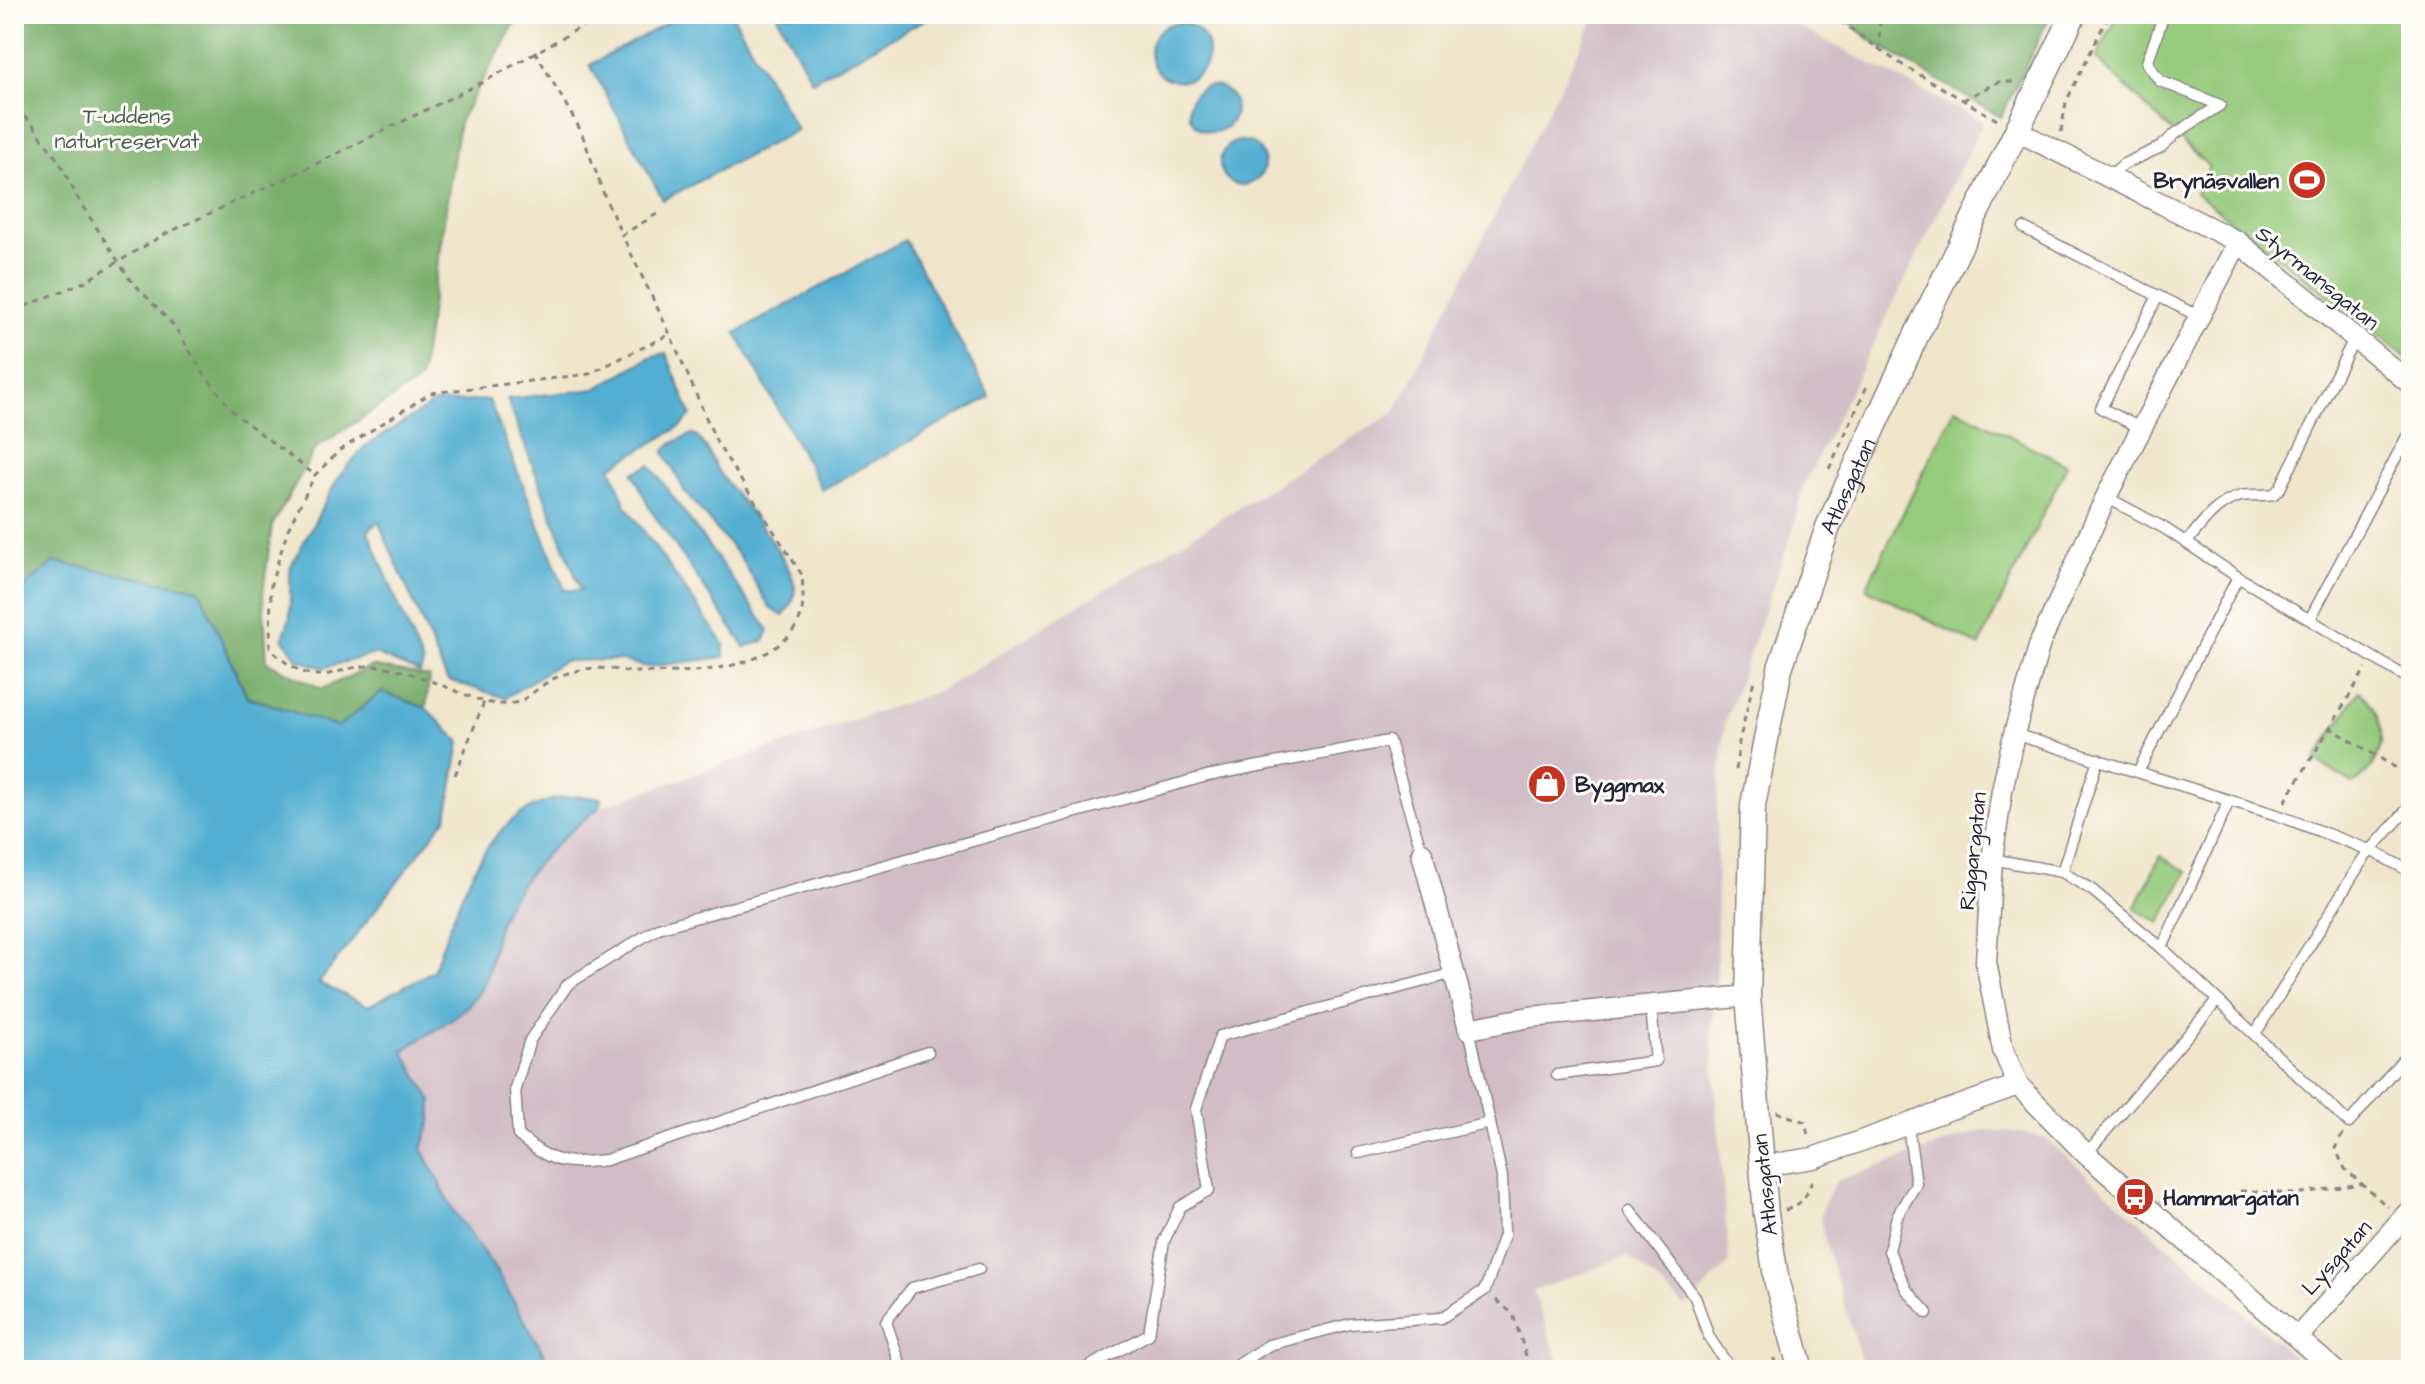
<svg xmlns="http://www.w3.org/2000/svg" width="2425" height="1384" font-family="'Architects Daughter',sans-serif">
<rect width="100%" height="100%" fill="#fdfcf7"/>
<filter id="ink" filterUnits="userSpaceOnUse"><feTurbulence type="fractalNoise" baseFrequency=".0125" numOctaves="2"/><feDisplacementMap in="SourceGraphic" scale="16" xChannelSelector="R" yChannelSelector="G"/><feConvolveMatrix kernelMatrix="1 2 1 2 8 2 1 2 1" color-interpolation-filters="sRGB"/></filter>
<filter id="wash" filterUnits="userSpaceOnUse"><feTurbulence type="fractalNoise" baseFrequency=".006" numOctaves="4" result="noise"/><feDisplacementMap in="SourceGraphic" scale="32" xChannelSelector="R" yChannelSelector="G"/><feGaussianBlur stdDeviation="1.8" result="paint"/><feColorMatrix in="noise" values="0 0 0 0 0 0 0 0 0 0 0 0 0 0 0 0 0 1.4 0 .05"/><feComposite in="paint" operator="in"/></filter>
<g filter="url(#wash)">
<rect width="100%" height="100%" fill="#f0e5ca"/>
<g fill="#d2bdc6">
<path d="M1597 14H1774L1983 122 1802 489 1793 529 1725 723 1717 807V973L1711 1030 1729 1263 1686 1307 1628 1256 1533 1291 1562 1370H553L495 1269 453 1210 422 1147 431 1122 403 1051 466 1006 484 985 501 919 533 868 574 827 600 807 939 691 1395 412Z"/>
<path d="M1983 1130 2019 1132 2045 1138 2309 1370H1864L1823 1235 1820 1217 1825 1201 1836 1181Z"/>
</g>
<g fill="#96ca7b" stroke="#5c765b" stroke-width="2">
<path d="M2119 14H2411V361L2196 193 2209 167 2096 58Z"/>
<path d="M1955 408 2067 465 1979 646 1866 588Z"/>
<path d="M2359 691C2390 718 2389 762 2353 784L2315 760Z"/>
<path d="M2160 856 2187 872 2160 923 2135 909Z"/>
</g>
<g fill="#78ae6b" stroke="#4d6853" stroke-width="2">
<path d="M14 14H520L459 122 420 380 315 449 272 526 263 594 267 662 322 689 372 666 429 677 426 708 382 692 338 728 247 696 199 589 54 562 14 597Z"/>
<path d="M1840 14H2051L2001 117 1873 42Z"/>
</g>
<g fill="#53afd1" stroke="#3a6886" stroke-width="2">
<path d="M683 14H732L797 130 663 200 590 65Z"/>
<path d="M776 14H935L812 81Z"/>
<circle cx="1179" cy="52" r="29"/>
<circle cx="1212" cy="109" r="23"/>
<circle cx="1242" cy="163" r="22"/>
<path d="M905 240 990 397 822 490 736 333Z"/>
<path d="M666 353 691 415 683 425 611 467 626 506 724 644V657L647 667 619 660 563 661 505 698 447 680 378 521 368 531 423 664 420 673 375 654 323 668 298 660 283 638 290 617V568L338 478 364 447 434 403 489 400 565 590H581L507 399 595 389 652 356Z"/>
<path d="M692 434C707 442 711 461 720 474 741 503 785 550 794 583 797 596 791 607 783 616L770 608 740 557 685 492 664 452 672 443Z"/>
<path d="M650 465 769 630 764 641 745 647 650 509 633 473Z"/>
<path d="M53 562 199 589 247 697 338 727 382 692 426 708 460 742 447 817 319 983 368 1006 433 971C464 890 490 782 601 798L600 807C563 835 518 877 500 921 492 940 492 969 483 986 468 1015 428 1032 403 1051L432 1101 431 1122 422 1148 453 1210 495 1269 553 1370H14V597Z"/>
</g>
</g>
<g filter="url(#ink)">
<g fill="none" stroke-linecap="round" stroke-linejoin="round">
<g stroke="#898482" stroke-width="13">
<g id="service">
<path d="M2108 177 2124 164 2161 147 2175 134 2220 105 2160 81 2147 63 2164 14"/>
<path d="M2024 228 2158 296"/>
<path d="M2142 429 2101 408 2158 296 2200 317"/>
<path d="M2106 497 2164 528 2238 577 2411 680"/>
<path d="M2187 542C2202 523 2217 502 2241 496 2252 494 2263 496 2274 494L2280 488 2355 337"/>
<path d="M2310 619 2411 429"/>
<path d="M2014 734 2277 815 2372 851 2411 872"/>
<path d="M2138 772 2238 577"/>
<path d="M1992 859 2062 872 2092 890 2162 948 2349 1123 2411 1050"/>
<path d="M2062 872 2098 759"/>
<path d="M2162 948 2229 801"/>
<path d="M2255 1034 2363 859 2411 805"/>
<path d="M928 1052 606 1160C564 1165 550 1163 518 1135L515 1088 530 1040 568 984 658 928 1207 776 1389 741 1422 853"/>
<path d="M1557 1075 1656 1061 1651 1006"/>
<path d="M1908 1125 1916 1184 1897 1216 1889 1251 1906 1289 1927 1313"/>
<path d="M1358 1153 1490 1123"/>
<path d="M2086 1154 2217 1001"/>
<path d="M1630 1210 1695 1297 1709 1337 1731 1370"/>
<path d="M902 1370 886 1321 912 1288 979 1269"/>
<path d="M1083 1370 1149 1334 1164 1241 1180 1207 1209 1190 1196 1109 1220 1036 1454 973"/>
<path d="M1230 1370 1269 1345 1350 1324 1441 1318 1485 1290 1504 1235 1502 1177 1469 1029"/>
</g>
</g>
<g stroke="#898482" stroke-width="23">
<g id="minor">
<path d="M2017 131 2238 242 2411 384"/>
<path d="M2238 242 2106 497 2040 643 2014 734 2002 791 1992 859 1986 962 2003 1050 2018 1085 2086 1154 2334 1370"/>
<path d="M1422 853 1469 1029 1530 1017 1748 996"/>
<path d="M1762 1166 1813 1158 2018 1085"/>
<path d="M2298 1337 2411 1209"/>
</g>
</g>
<g stroke="#898482" stroke-width="27">
<g id="tertiary">
<path id="s1" d="M1801 1370 1777 1283 1766 1214 1748 996 1753 805 1780 668 1828 527 1916 336 2074 14"/>
</g>
</g>
<g stroke="#898482" stroke-width="3" stroke-dasharray="6 6" stroke-linecap="butt">
<path d="M1830 14 1896 61 1999 121"/>
<path d="M1879 50 1880 14"/>
<path d="M535 51 581 131 606 200 622 235"/>
<path d="M1963 100 1998 82H2015"/>
<path d="M14 110 30 121 60 163 78 199 129 278 175 327 202 371 235 414 315 475"/>
<path d="M2061 132 2066 102 2109 14"/>
<path d="M657 214 622 235 670 334 717 443 802 575C803 589 805 610 798 623 769 674 685 673 635 672 619 671 601 666 586 669 574 671 562 674 551 680 540 686 531 696 520 701 509 706 496 704 484 702 456 692 412 671 385 667 333 659 324 700 270 649L271 584 288 529 315 475 340 450 431 393 589 374 670 334"/>
<path d="M14 311 84 282 165 234 289 177 487 80 604 14"/>
<path d="M1829 469 1869 382"/>
<path d="M2329 727 2411 777"/>
<path d="M1736 770 1739 742 1755 676"/>
<path d="M455 775 484 702"/>
<path d="M2285 802 2366 668"/>
<path d="M1777 1112 1805 1122 1809 1140"/>
<path d="M2343 1134 2335 1148 2345 1169 2388 1207"/>
<path d="M2240 1191 2295 1194 2361 1184"/>
<path d="M1785 1210C1801 1206 1809 1194 1812 1179"/>
<path d="M1496 1300 1513 1314 1527 1359V1370"/>
<path d="M1774 1358 1775 1370"/>
</g>
<use href="#service" stroke="#fff" stroke-width="10"/>
<use href="#minor" stroke="#fff" stroke-width="20"/>
<use href="#tertiary" stroke="#fff" stroke-width="24"/>
</g>
</g>
<defs>
<g id="stadium-disc" transform="scale(2)"><circle r="9.5" fill="#c8321e" stroke="#fdfcf7"/><path d="M0-5a6.5 5 0 1 0 0 10a6.5 5 0 1 0 0-10ZM-3.5-1.8h7v3.6h-7Z" fill="#fff"/></g>
<g id="shop-disc" transform="scale(2)"><circle r="9.5" fill="#c8321e" stroke="#fdfcf7"/><path d="M-5-2.5h2.3a2.7 3.5 0 0 1 5.4 0H5L5.5 6h-11ZM-1.5-2.5h3a1.5 2.3 0 0 0-3 0Z" fill="#fff"/></g>
<g id="bus-disc" transform="scale(2)"><circle r="9.5" fill="#c8321e" stroke="#fdfcf7"/><path d="M-5-6H5V4H4V6H2V4H-2V6H-4V4H-5ZM-3.5-4V0h7V-4ZM-3.5 1.2v1.5H-2V1.2ZM2 1.2v1.5H3.5V1.2Z" fill="#fff"/></g>
</defs>
<g fill-rule="evenodd">
<use href="#stadium-disc" x="2307" y="180"/>
<use href="#shop-disc" x="1547" y="784"/>
<use href="#bus-disc" x="2135" y="1197"/>
</g>
<g text-anchor="middle" stroke-width="6" stroke-linejoin="round" paint-order="stroke">
<g font-size="22" fill="#4b5d51" stroke="#fdfcf7">
<text x="127" y="123">T-uddens<tspan x="127" dy="25">naturreservat</tspan></text>
</g>
<g font-size="22" font-weight="bold" fill="#22223b" stroke="#fdfcf7" text-anchor="start">
<text x="2279" y="188" text-anchor="end">Brynäsvallen</text>
<text x="1575" y="792">Byggmax</text>
<text x="2163" y="1205">Hammargatan</text>
</g>
<g font-size="22" fill="#22223b" stroke="#fdfcf7">
<text transform="translate(2318 277) rotate(39)" y="8">Styrmansgatan</text>
<text dy="8" stroke="none"><textPath href="#s1" startOffset="904">Atlasgatan</textPath></text>
<text transform="translate(1972 851) rotate(-84)" y="8">Riggargatan</text>
<text transform="translate(1764 1185) rotate(-96)" y="8">Atlasgatan</text>
<text transform="translate(2336 1257) rotate(-48)" y="8">Lysgatan</text>
</g>
</g>
<rect width="2425" height="1384" fill="none" stroke="#fdfcf7" stroke-width="48"/>
</svg>
